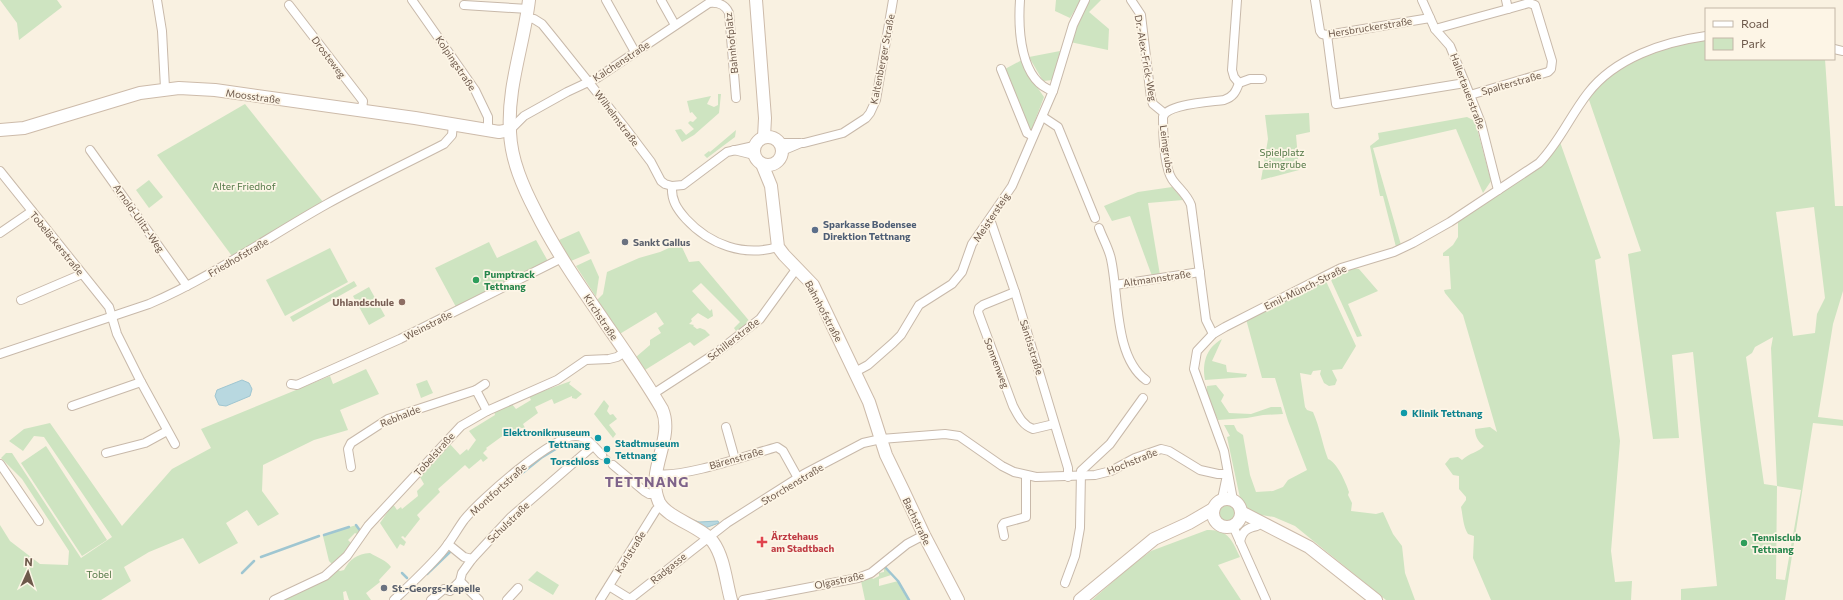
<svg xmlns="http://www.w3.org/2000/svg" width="1843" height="600" font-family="Commissioner,sans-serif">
<rect width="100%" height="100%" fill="#f9f1e1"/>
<g fill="#cee4c1" fill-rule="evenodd">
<path d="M0 0H57L62 7 19 40 17 23Z"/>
<path d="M1056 0H1081L1070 18 1055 11Z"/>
<path d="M1089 0H1101L1089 12 1109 29 1108 50 1070 42 1085 6Z"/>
<path d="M1706 38V59H1825L1835 206H1843V291L1833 324 1818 417 1843 420V426L1813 423 1785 600H1681V589L1717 586 1693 352 1672 355 1679 438 1653 439 1628 254 1641 251 1588 97C1621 59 1658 48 1706 38ZM1814 207 1825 298 1817 314 1815 333 1793 336 1776 212ZM1773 337 1771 348 1777 486 1764 484 1746 357 1752 353 1755 347ZM1777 486 1801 490 1785 580 1776 579Z"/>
<path d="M1060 51 1053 80 1043 81 1029 57Z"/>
<path d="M1022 60 1037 87 1044 97 1031 131 1029 130 1005 69Z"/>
<path d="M718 94H721L719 113 694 135 682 142 675 130 681 129 686 135 694 129 688 123 690 121 693 122 697 118 692 112 690 113 687 101 711 96 707 104 714 107 718 105Z"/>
<path d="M245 104 323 202 232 256 157 155Z"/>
<path d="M1309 113 1310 132 1296 135 1299 170 1261 180 1268 139 1265 115Z"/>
<path d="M1467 117 1475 121 1491 181 1483 193 1456 129 1373 148 1401 245 1396 247 1383 196H1380L1370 146 1379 139 1378 133Z"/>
<path d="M736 130 735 137 707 158 704 155 709 151 710 152Z"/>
<path d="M1560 142 1601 258 1595 260 1620 441 1611 551 1615 582 1632 581 1631 600H1491L1473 558 1474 536 1468 534C1463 526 1463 516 1461 507L1466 500V497L1459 489V476L1453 475 1445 464 1450 458 1458 457 1462 460C1469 453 1479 452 1484 446 1478 442 1475 436 1475 429L1490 427 1497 432 1463 315 1445 293 1444 290 1451 289 1449 256H1443V253L1453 245 1458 237V221L1504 190Z"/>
<path d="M149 180 163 197 149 208 136 190Z"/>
<path d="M1172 187 1183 200 1148 203 1160 275 1152 276 1130 216 1112 221 1104 206 1138 192Z"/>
<path d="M579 231 590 253 571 261 559 240Z"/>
<path d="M536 240 549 263 456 307 435 268 489 242 497 258Z"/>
<path d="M680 243 689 262 699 261 751 323 738 334 734 328 740 322 701 283 692 291 710 311 712 309 713 316 708 319 698 313 691 319 692 321 689 324 694 325 693 326 697 329 700 328 705 330 710 335 694 346 690 342 645 370 636 357 650 345V340L661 333 658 328 664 324 656 312 618 335 596 301 603 294 607 272 639 258 660 252Z"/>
<path d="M330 248 348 282 285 316 266 280Z"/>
<path d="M591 259 599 277 596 297 576 266Z"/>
<path d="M1352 268 1359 269 1378 291 1348 304 1362 336 1357 337 1331 280 1342 272Z"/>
<path d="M1325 279 1356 346 1342 369 1332 370 1337 380 1335 385 1329 386 1324 383 1320 374 1321 370 1313 371 1311 375 1300 373 1305 407 1307 410 1313 412C1320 428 1322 443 1328 459 1337 462 1346 483 1349 492L1348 495 1352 503 1351 511 1376 514 1383 512 1393 534 1402 546 1405 573 1415 600H1386L1295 526 1274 517 1255 514 1249 510 1240 498 1227 437 1230 436 1224 425H1234L1237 431 1243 435 1250 475 1256 492 1273 491 1283 487 1288 480 1307 470 1288 421 1275 378H1262L1246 319Z"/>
<path d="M354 281 357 286 293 322 290 317Z"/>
<path d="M369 287 385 316 369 325 353 296Z"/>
<path d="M1222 339 1212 361 1226 365 1227 372 1247 374 1246 377 1205 380C1202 363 1206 348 1222 339Z"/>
<path d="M366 369 379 394 340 410 348 430 314 440 263 465 262 491 279 514 258 526 247 510 226 523 238 543 199 564 183 538 149 552 124 567 131 581 101 600H0V525L10 541 40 564 68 565 69 551 22 479 1 458 6 453H12L81 558 112 537 44 437 34 436 23 451 9 441 24 429 50 423 122 526 172 469 211 448 201 429 330 376 333 384Z"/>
<path d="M427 380 433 393 421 398 416 384Z"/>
<path d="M571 381 569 384 582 394 576 399 572 398V396L554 404 552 399 535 407 538 413 523 424 525 428H521V430L511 436 508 432 486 448 487 449 483 453 488 458 483 462 481 459 469 469 465 465 438 489 440 492 417 515 420 519 405 538 403 536 401 537 406 542 404 546 400 544 397 549 380 523 393 504 397 510 401 507 402 509 418 496 417 491 424 484 420 477 449 443 460 455 467 449 468 451 476 440 469 431 495 415 494 411 511 403 516 409 531 400 529 396Z"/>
<path d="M1216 385 1224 395 1221 401 1229 413 1251 414 1271 407H1281L1283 414 1263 415 1247 418 1218 420 1206 394 1207 386Z"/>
<path d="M604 400 609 406 607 411 610 415 613 414 617 419 609 425 616 434 613 438 594 414Z"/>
<path d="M46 446 107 540 82 556 21 463Z"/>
<circle cx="1226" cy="513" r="10"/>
<path d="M356 525 360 533 359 535 355 533 348 540 352 544 333 565 329 561 323 536Z"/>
<path d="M1207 530C1228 529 1232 540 1240 557L1218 565 1241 600H1092L1131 566 1151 551Z"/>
<path d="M370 553C378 558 386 560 391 567L379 580 380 582 366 593 371 600H349L346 591 343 592 344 600H282L327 578 337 569 340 571 344 570C350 559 357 554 370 553Z"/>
<path d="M884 566 891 575 879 579V586L898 581 909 600H865L861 581 871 576 873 579 879 576V573L884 572Z"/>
<path d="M537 571 559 585 553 595 528 580Z"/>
</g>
<g fill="#b8d8e0" stroke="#9fc6d1">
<path d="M242 380 249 383 252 389 250 396 226 406 219 405 215 396 217 390Z"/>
<path d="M688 518 699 522 718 521 719 523 705 528Z"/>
</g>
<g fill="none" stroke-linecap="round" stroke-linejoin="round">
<g stroke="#9fc6d1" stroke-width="2.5">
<path d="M505 487 541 458 564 444"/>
<path d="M481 507 501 491"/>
<path d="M356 525 361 532"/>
<path d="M324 535 349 527"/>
<path d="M261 557 319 536"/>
<path d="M884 566 898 581 909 600"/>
<path d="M242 573 254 561"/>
<path d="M402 573 407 578"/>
<path d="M427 574 450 552"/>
</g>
<path stroke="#d6cbbc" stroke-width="8" stroke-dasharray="8 4" stroke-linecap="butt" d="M602 455 613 465"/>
<g stroke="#c8b9aa" stroke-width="10">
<g id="street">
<path d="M157 0 162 31 165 88"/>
<path d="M412 0 475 90 488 117V130"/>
<path d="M606 0 635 52"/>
<path d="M661 0 675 25"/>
<path d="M1020 0C1018 29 1020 81 1053 91"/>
<path d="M1131 0 1141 15 1151 98 1153 104 1164 113"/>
<path d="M1237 0 1232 70 1234 77 1239 83"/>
<path d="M1315 0 1320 31 1322 34 1327 35 1430 18"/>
<path d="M1422 0 1435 29 1450 46 1470 95 1481 123 1498 190"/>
<path d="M289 5 363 101 362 110"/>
<path d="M464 5 528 9"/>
<path d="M526 18 534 19 542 24 555 40 623 125 651 162 661 181 665 184 672 186 683 185 727 152 754 146"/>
<path d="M1435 29 1508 9"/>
<path d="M1327 35 1336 104 1465 83"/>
<path d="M1834 49 1843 51"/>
<path d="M1001 69 1027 133 1033 136"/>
<path d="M1470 95 1548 72 1551 69 1552 61 1535 5 1529 3 1508 9 1506 0"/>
<path d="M1043 117 1058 127 1095 218"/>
<path d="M510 130 524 116 567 92 597 78 709 3C718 2 725 4 729 13L736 98"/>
<path d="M779 143H804L843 133 866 118 870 113 876 100 893 0"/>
<path d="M90 150 187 286"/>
<path d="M734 150 754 155"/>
<path d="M782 151 801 143"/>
<path d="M0 171 109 307 117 334 141 382 72 406"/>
<path d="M672 186C671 200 677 209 686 219 710 245 744 257 778 247"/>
<path d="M990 219 1015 292 1068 468V477"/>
<path d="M1099 228C1103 239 1109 249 1111 259 1119 295 1114 357 1146 380"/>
<path d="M0 233 32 211"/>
<path d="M1115 285 1200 272"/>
<path d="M1015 292 983 305 979 308 978 312 1013 406C1018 415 1022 425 1033 429L1054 424"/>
<path d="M21 300 82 274"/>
<path d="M1213 334 1206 320 1191 205C1187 194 1178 188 1172 179 1164 166 1163 133 1163 117 1167 104 1210 102 1224 100 1233 97 1236 92 1239 83L1250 79H1262"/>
<path d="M0 354 149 304C212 277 268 237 327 204 365 183 405 164 444 144L452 135 453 124"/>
<path d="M855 372 868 365 893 343 901 335 919 305 952 284 962 272 972 244 1012 186 1053 91 1073 25 1085 0"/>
<path d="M141 382 175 444"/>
<path d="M291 384 297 385 400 339 562 258"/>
<path d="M476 390 485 384"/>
<path d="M653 394 716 353 760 319 797 268"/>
<path d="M726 427 735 459"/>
<path d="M106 453 145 443 167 431"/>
<path d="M0 464 39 521"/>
<path d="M613 465 644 491 649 494H657"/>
<path d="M351 467 348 449 351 443 388 419 476 390 487 411"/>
<path d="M657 474C684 478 748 455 777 447L783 451 798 478"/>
<path d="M1222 499 1227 475"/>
<path d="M1233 500 1224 451 1194 369 1197 351 1213 334 1225 327 1327 275 1341 268 1394 252 1413 243 1450 222 1539 163C1559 143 1570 116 1588 93 1615 58 1663 42 1706 36"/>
<path d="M1233 526 1266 600"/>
<path d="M1004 536 1002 526 1004 523 1026 517V476"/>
<path d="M1240 542C1242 532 1246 528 1257 526"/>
<path d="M448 544 464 557 472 559"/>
<path d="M460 581 479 600"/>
<path d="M1065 583 1075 556 1080 528 1081 471 1110 444 1143 398"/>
<path d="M609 586 630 599 727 523 804 474 863 443 881 439 945 434 959 436 1002 466 1014 472 1036 477 1095 475 1111 471 1135 458 1161 449 1169 451 1200 470 1218 474H1227"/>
<path d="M274 600 325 576 347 556 368 526 461 426 487 411 557 380 586 360 609 359 617 357 625 352"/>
<path d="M394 600C410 585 427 569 441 553 450 543 456 531 464 520 479 501 553 435 576 436 587 436 595 448 602 455"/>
<path d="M431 600 444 589 450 591 460 581 462 573 472 559 511 517 593 446"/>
<path d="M507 600 518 588"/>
<path d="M600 600 656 510 662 505"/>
<path d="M743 600 858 578 871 573 907 544 924 535"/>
</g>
</g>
<g stroke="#cdbbaa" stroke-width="14">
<g id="secondary">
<path d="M529 0C524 44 507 87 510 132 511 160 523 187 536 212 571 282 623 342 662 409 675 439 645 471 659 502 668 519 701 526 713 542 724 557 726 582 731 600"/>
<path d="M756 0 765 118 764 137"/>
<path d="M0 130 24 128 140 93 179 88 215 90 415 118 499 132 510 130"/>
<circle cx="768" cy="151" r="14"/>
<path d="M762 164 771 186 778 247 784 255 813 285 869 402 886 455 903 490 924 535 958 600"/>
<circle cx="1227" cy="513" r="14"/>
<path d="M1241 512 1309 547 1376 600"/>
<path d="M1080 600 1154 539 1189 523 1213 509"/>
</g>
</g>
<use href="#street" stroke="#fff" stroke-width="8"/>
<use href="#secondary" stroke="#fff" stroke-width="12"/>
</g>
<circle fill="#5c6f8a" stroke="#fdf5e6" stroke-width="1.5" cx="815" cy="230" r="4"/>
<g fill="#6b7280" stroke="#fdf5e6" stroke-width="1.5">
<circle cx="625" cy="242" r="4"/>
<circle cx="384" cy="588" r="4"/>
</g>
<g fill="#2e9e5b" stroke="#fdf5e6" stroke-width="1.5">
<circle cx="476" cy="280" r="4"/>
<circle cx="1744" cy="543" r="4"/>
</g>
<circle fill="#8d6e63" stroke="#fdf5e6" stroke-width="1.5" cx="402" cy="302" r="4"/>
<g fill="#0f9aa8" stroke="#fdf5e6" stroke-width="1.5">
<circle cx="1404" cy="413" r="4"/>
<circle cx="598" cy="438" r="4"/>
<circle cx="607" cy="449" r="4"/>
<circle cx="607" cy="461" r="4"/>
</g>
<path fill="#e0444e" stroke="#fdf5e6" stroke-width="1.5" d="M760 536h4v4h4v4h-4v4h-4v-4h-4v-4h4z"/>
<g text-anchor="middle" stroke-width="3.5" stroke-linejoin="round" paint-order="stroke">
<g font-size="10" fill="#6d594b" stroke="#fdf5e6">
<text transform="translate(1370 27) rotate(-9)" y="4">Hersbruckerstraße</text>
<text transform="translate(731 43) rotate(-96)" y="4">Bahnhofplatz</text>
<text transform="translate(329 57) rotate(53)" y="4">Drosteweg</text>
<text transform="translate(1146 58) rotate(80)" y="4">Dr.-Alex-Frick-Weg</text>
<text transform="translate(882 59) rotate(-79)" y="4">Kaltenberger Straße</text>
<text transform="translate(621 61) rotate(-33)" y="4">Kalchenstraße</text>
<text transform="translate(456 63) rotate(56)" y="4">Kolpingstraße</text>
<text transform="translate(1511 83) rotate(-16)" y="4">Spalterstraße</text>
<text transform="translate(1468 91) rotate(69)" y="4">Hallertauerstraße</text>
<text transform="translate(253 96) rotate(8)" y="4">Moosstraße</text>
<text transform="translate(617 118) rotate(53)" y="4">Wilhelmstraße</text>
<text transform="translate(1167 149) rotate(82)" y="4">Leimgrube</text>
<text transform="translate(991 217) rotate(-56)" y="4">Meistersteig</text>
<text transform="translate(139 218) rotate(55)" y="4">Arnold-Ulitz-Weg</text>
<text transform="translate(57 243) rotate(51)" y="4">Tobeläckerstraße</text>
<text transform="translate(238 257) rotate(-30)" y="4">Friedhofstraße</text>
<text transform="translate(1157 278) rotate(-8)" y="4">Altmannstraße</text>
<text transform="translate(1305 287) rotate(-26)" y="4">Emil-Münch-Straße</text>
<text transform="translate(824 311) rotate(62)" y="4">Bahnhofstraße</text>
<text transform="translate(601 317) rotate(56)" y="4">Kirchstraße</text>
<text transform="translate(428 325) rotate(-27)" y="4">Weinstraße</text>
<text transform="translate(733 339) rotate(-38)" y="4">Schillerstraße</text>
<text transform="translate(1032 347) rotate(73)" y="4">Säntisstraße</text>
<text transform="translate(997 363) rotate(69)" y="4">Sonnenweg</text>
<text transform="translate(400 416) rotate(-22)" y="4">Rebhalde</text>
<text transform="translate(434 454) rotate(-48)" y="4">Tobelstraße</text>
<text transform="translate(736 458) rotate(-16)" y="4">Bärenstraße</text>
<text transform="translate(1132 461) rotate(-22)" y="4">Hochstraße</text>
<text transform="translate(792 484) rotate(-31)" y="4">Storchenstraße</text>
<text transform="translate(498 489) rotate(-42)" y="4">Montfortstraße</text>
<text transform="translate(917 521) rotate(64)" y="4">Bachstraße</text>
<text transform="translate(508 522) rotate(-44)" y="4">Schulstraße</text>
<text transform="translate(630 552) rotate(-58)" y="4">Karlstraße</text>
<text transform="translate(668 568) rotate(-39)" y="4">Radgasse</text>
<text transform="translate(839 580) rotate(-12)" y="4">Olgastraße</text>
</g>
<g font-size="10" fill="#537847" stroke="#fdf5e6">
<text x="1282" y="156">Spielplatz<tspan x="1282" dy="12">Leimgrube</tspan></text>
<text x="244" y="190">Alter Friedhof</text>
<text x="99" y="578">Tobel</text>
</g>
<g font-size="10" font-weight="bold" fill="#4e5e75" stroke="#fdf5e6" text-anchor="start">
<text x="823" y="228">Sparkasse Bodensee<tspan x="823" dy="12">Direktion Tettnang</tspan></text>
</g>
<g font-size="10" font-weight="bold" fill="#5b616d" stroke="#fdf5e6" text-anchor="start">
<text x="633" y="246">Sankt Gallus</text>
<text x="392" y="592">St.-Georgs-Kapelle</text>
</g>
<g font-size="10" font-weight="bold" fill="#27864d" stroke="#fdf5e6" text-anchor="start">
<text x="484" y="278">Pumptrack<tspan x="484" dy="12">Tettnang</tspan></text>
<text x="1752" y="541">Tennisclub<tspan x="1752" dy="12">Tettnang</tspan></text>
</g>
<g font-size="10" font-weight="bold" fill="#785e54" stroke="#fdf5e6" text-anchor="end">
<text x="394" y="306">Uhlandschule</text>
</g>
<g font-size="10" font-weight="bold" fill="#0d838f" stroke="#fdf5e6" text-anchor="start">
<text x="1412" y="417">Klinik Tettnang</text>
<text x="590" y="436" text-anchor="end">Elektronikmuseum<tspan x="590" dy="12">Tettnang</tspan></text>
<text x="615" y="447">Stadtmuseum<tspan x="615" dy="12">Tettnang</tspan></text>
<text x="599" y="465" text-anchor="end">Torschloss</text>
</g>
<g font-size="10" font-weight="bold" fill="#be3a42" stroke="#fdf5e6" text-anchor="start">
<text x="771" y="540">Ärztehaus<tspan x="771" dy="12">am Stadtbach</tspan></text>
</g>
<g font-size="14" font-weight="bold" letter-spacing="1" fill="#7e638a" stroke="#fdf5e6">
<text x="647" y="487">TETTNANG</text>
</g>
</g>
<rect x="1705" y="8" width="130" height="52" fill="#fdf5e6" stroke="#c3b7a8"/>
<rect x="1713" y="21" width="20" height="6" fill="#ffffff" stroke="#c3b7a8"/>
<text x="1741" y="28" font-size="12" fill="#6d594b">Road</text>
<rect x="1713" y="38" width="20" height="12" fill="#cee4c1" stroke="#c3b7a8"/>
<text x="1741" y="48" font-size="12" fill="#6d594b">Park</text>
<g transform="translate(28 572) rotate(3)" stroke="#fdf5e6" stroke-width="3" paint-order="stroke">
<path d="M0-3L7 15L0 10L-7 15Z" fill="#6d594b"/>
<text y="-6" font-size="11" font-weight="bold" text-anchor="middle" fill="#6d594b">N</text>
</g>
</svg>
